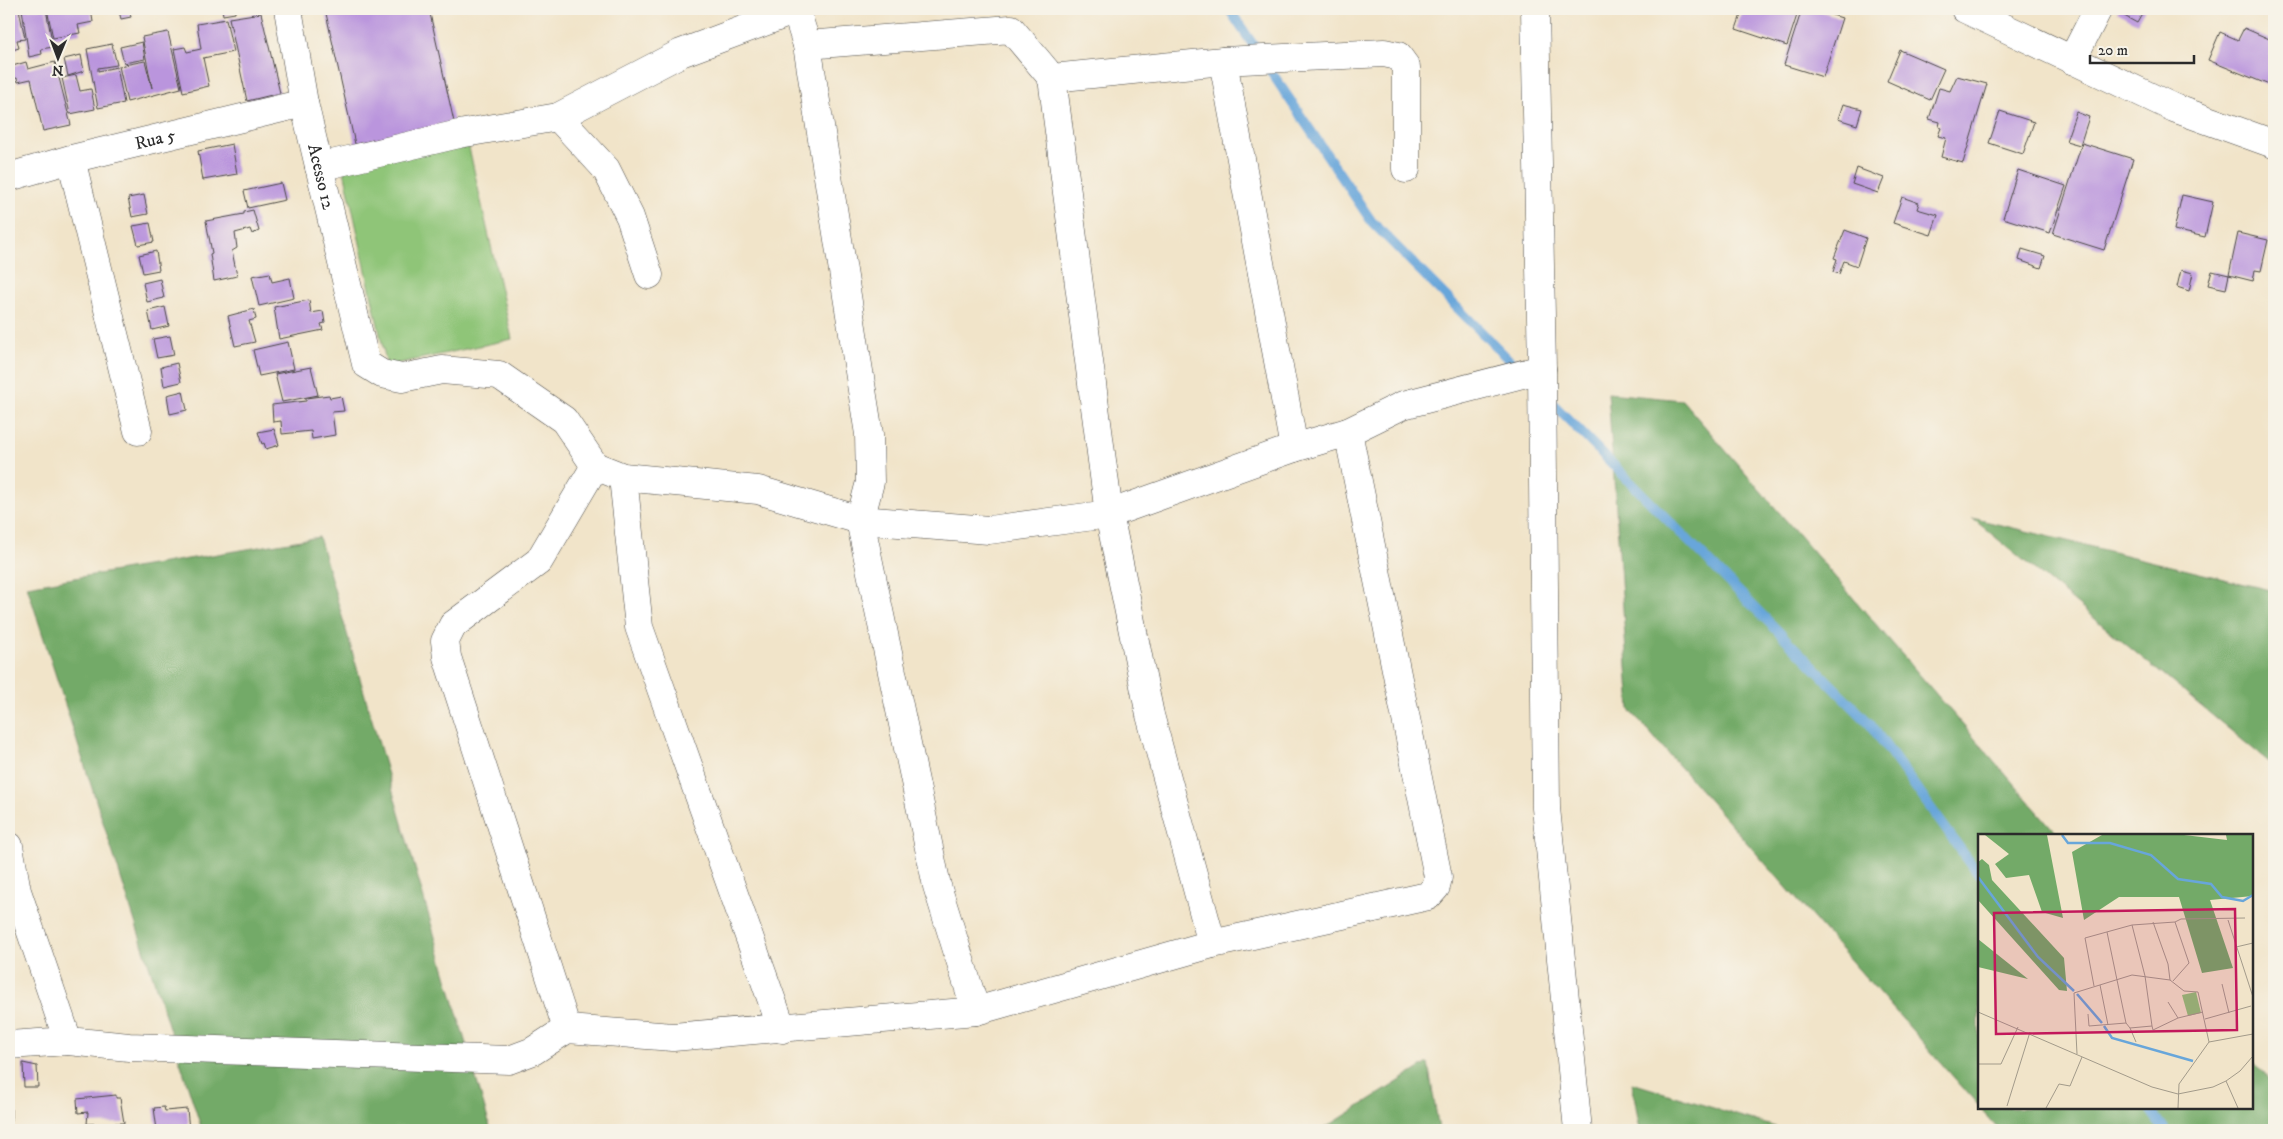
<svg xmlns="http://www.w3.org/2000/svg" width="2283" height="1139" font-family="'IM FELL DW Pica',serif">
<rect width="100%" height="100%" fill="#f7f3e8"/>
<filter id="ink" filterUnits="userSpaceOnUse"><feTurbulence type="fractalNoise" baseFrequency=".02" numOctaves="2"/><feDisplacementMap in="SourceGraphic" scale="10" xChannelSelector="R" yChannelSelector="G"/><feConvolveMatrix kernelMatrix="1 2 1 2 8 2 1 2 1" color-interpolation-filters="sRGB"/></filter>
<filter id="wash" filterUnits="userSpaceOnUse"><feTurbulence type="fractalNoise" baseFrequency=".0096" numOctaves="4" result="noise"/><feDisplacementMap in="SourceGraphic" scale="20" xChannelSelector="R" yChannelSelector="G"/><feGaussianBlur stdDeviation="1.12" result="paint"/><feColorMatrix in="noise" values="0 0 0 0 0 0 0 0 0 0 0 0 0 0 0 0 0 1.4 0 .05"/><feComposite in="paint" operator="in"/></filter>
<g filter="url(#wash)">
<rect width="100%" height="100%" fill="#f1e4c9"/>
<path fill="#8fc578" stroke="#5d7852" d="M467 139 512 339 387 366 343 166Z"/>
<g fill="#73aa68" stroke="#4f6a4a">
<path d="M1608 393 1682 400 2058 835H1979V1106L1630 710Z"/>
<path d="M1972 518 2274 591V766Z"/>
<path d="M319 537 491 1130H202L27 586Z"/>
<path d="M2252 1060 2274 1086V1130H2000L1980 1108H2252Z"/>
<path d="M1428 1063 1439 1130H1322Z"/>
<path d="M1632 1083 1785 1130H1640Z"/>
</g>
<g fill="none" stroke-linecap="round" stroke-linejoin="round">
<g stroke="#68a6da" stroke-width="10">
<path d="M1229 9 1372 222 1520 371"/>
<path d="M1548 399 1870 724 1979 875"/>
<path d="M2149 1108 2165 1130"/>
</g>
</g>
<g id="blocks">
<g fill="#ba95dd">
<path d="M9 9H19L25 39 17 40 19 48 9 51Z"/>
<path d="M22 9H46L53 47 41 49 42 54 29 57Z"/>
<path d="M47 9H91L93 22 78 25 80 33 53 38Z"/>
<path d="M107 9H129L131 17 121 19 119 11 107 13Z"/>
<path d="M222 9H235V13L223 15Z"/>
<path d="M325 9H429L454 122 355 144Z"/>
<path d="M1743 9H1799L1787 46 1736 29Z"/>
<path d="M1802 9H1813L1842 18 1823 77 1784 65Z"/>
<path d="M2119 9H2145L2137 23 2117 12Z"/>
<path d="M261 13 280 93 247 101 229 18Z"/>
<path d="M226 19 233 52 203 58 209 86 183 92 174 49 185 47 187 52 201 49 197 24Z"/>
<path d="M2244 28 2274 41 2270 55 2274 57V87L2208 60 2220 32 2238 40Z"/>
<path d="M168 32 181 88 127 102 119 66 145 61 152 88 142 37Z"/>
<path d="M142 42 145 59 124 63 120 47Z"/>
<path d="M112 44 117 65 98 68V71L117 67 124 103 98 108 87 49Z"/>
<path d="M1900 50 1944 69 1930 100 1887 81Z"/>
<path d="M81 55 84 71 68 76 64 59Z"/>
<path d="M26 62 28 69 55 62 71 125 43 131 31 79 18 82 17 78 9 80V67Z"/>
<path d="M76 75 80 91 91 89 95 109 70 114 62 78Z"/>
<path d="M1957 76 1987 84 1963 163 1941 157 1946 138 1938 136 1941 128 1939 127 1940 122 1929 119 1939 88 1950 91Z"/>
<path d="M1843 104 1862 109 1857 125 1838 119Z"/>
<path d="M2000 111 2034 122 2023 154 1989 143Z"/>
<path d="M2076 112 2089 117 2080 145 2066 141Z"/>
<path d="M2082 143 2133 159 2104 250 2053 234Z"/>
<path d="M232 144 237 174 203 180 198 151Z"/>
<path d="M1857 168 1884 178 1878 193 1852 184Z"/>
<path d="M2018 170 2066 186 2050 233 2003 218Z"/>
<path d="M281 183 285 200 248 208 244 191Z"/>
<path d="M144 195 148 214 132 217 128 198Z"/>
<path d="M2182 195 2213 202 2205 237 2174 230Z"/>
<path d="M1902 197 1919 203 1917 209 1938 215 1931 235 1893 223Z"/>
<path d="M253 210 259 231 252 234 250 229 235 233 237 248 232 251 237 276 214 281 210 254 212 253 206 221 244 214V212Z"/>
<path d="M150 223 154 242 138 245 133 226Z"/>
<path d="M1845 230 1866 238 1857 266 1844 261 1839 274 1833 272 1837 259 1834 258Z"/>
<path d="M2238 233 2268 240 2261 271 2255 270 2253 281 2229 275Z"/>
<path d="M2022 249 2045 256 2041 268 2019 260Z"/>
<path d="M156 251 159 270 143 273 139 255Z"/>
<path d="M2181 270 2193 273 2189 291 2177 287Z"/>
<path d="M2212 271 2229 275 2226 289 2208 285Z"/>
<path d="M270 273 272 282 290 278 294 298 259 306 252 276Z"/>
<path d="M160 279 164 298 147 302 143 283Z"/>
<path d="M309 300 311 313 323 311 325 323 321 324 323 330 279 339 274 307Z"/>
<path d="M165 307 169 326 152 330 148 311Z"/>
<path d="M254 309 256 319 249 321 255 342 235 346 228 316Z"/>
<path d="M170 336 174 355 157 358 153 339Z"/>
<path d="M288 342 294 369 259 376 253 350Z"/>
<path d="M177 363 181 382 164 386 161 367Z"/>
<path d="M311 367 318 395 282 402 275 374Z"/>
<path d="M183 391 187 410 170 414 167 395Z"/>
<path d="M329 395 330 398 341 396 344 411 332 412 335 435 312 439 311 431 282 434 281 421 273 422 272 405 306 401V398Z"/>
<path d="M274 429 279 445 266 449 264 443 262 444 258 432Z"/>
<path d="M23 1063 37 1066 38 1087H24Z"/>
<path d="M116 1095V1098H120L124 1123 87 1124 88 1112 78 1113 77 1099Z"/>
<rect x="9" y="1102" width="2" height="28"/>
<path d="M164 1107 165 1111 187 1109 189 1130H157L154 1108Z"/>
</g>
</g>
</g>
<g filter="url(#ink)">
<use href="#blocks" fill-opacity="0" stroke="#494743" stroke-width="1"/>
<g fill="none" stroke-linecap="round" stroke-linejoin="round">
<g stroke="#494743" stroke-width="29">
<g id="minor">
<path id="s1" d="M288 9 304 103 366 364 382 374 402 378 442 370 499 375 564 420 595 466 623 477 758 490 860 520 989 530 1109 514 1294 448 1348 432 1403 405 1542 369"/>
<path d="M1535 9 1542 369 1546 808 1578 1130"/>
<path d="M1965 9 2174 108 2274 144"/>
<path d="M807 45 869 434 870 482 860 520 937 886 976 1011"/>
<path d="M2072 60 2098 9"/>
<path d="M1223 61 1294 448"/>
<path d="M1052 78 1109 514 1150 715 1212 944"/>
<path d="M558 117 606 169 630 217 649 275"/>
<path d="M71 159 138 431"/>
<path d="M319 167 459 134 558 117 681 53 796 10 807 45 1011 29 1052 78 1223 61 1384 53 1398 56 1406 67V169"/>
<path id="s2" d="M9 177 71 159 304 103"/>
<path d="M623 477 639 627 782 1029"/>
<path d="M9 846 17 891 68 1041"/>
<path d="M567 1029 447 657 445 641 453 625 539 561 595 466"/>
<path d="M9 1045 68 1041 129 1047 509 1060 533 1051 567 1029 673 1037 976 1011 1212 944 1428 896 1436 887 1438 877 1348 432"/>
</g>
</g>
<use href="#minor" stroke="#fff" stroke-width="28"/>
</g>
</g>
<g text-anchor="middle" stroke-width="4" stroke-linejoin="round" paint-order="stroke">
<g font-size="18" fill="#2b2b2b" stroke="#f7f3e8">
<text dy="6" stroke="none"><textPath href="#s2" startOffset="151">Rua 5</textPath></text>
<text dy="6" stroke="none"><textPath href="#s1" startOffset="171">Acesso 12</textPath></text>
</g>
</g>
<g transform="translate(1978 834)">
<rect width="275" height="275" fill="#f1e4c9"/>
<path d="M218 158 223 179 210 182 204 161Z" fill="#8fc578"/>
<path d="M7 1H69L85 84 64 78 51 41 28 44 17 30 31 20ZM124 1H206L249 6 248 1H275V62L232 66 255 134 224 139 201 63H141L106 86 94 18ZM4 25 11 31 14 46 86 124 89 157 81 156 0 66V28ZM0 105 50 145 0 133Z" fill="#73aa68"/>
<path fill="none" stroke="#68a6da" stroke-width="2.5" d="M84 1 90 9H132L173 21 200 45 233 50 244 63 265 67 275 61M0 43 60 123 96 157M99 160 124 189M126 192 134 204 215 227"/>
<path fill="none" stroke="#a29a8a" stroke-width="1" d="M250 86 275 163M175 88 190 130 192 146M154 91 167 142 174 192M129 98 148 189M258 113 275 109M195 147 211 129 197 88M244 150 251 179M122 151 130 191M116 152 107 104 154 91 197 88 203 85 267 84M190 168 200 184M0 178 174 253 200 260 235 253 248 247 262 237 275 222M110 180 111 192 148 189 152 194 174 192 175 196 200 184 225 178M227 185 273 172M152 194 158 208M231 208 275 200M99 220 96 159 154 141 192 146 206 157 220 158 231 208M0 230H23L40 193M248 247 260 274M29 272 52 198M68 274 81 250 92 252 104 223M200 274 201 250 231 208"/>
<path fill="#c2185b" fill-opacity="0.15" stroke="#c2185b" stroke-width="2.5" d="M257 75 259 196 18 200 16 79Z"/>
<rect width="275" height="275" fill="none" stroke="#2b2b2b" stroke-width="2.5"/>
</g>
<rect width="2283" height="1139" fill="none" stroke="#f7f3e8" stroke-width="30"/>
<g transform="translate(58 58) rotate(181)" stroke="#f7f3e8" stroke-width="4" paint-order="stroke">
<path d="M0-4L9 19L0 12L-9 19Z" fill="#2b2b2b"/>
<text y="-8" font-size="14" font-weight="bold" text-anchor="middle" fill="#2b2b2b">N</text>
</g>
<path d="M2090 55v8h104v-8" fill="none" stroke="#2b2b2b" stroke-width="2.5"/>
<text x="2098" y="55" font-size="15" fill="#2b2b2b" stroke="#f7f3e8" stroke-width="4" paint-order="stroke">20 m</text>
</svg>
